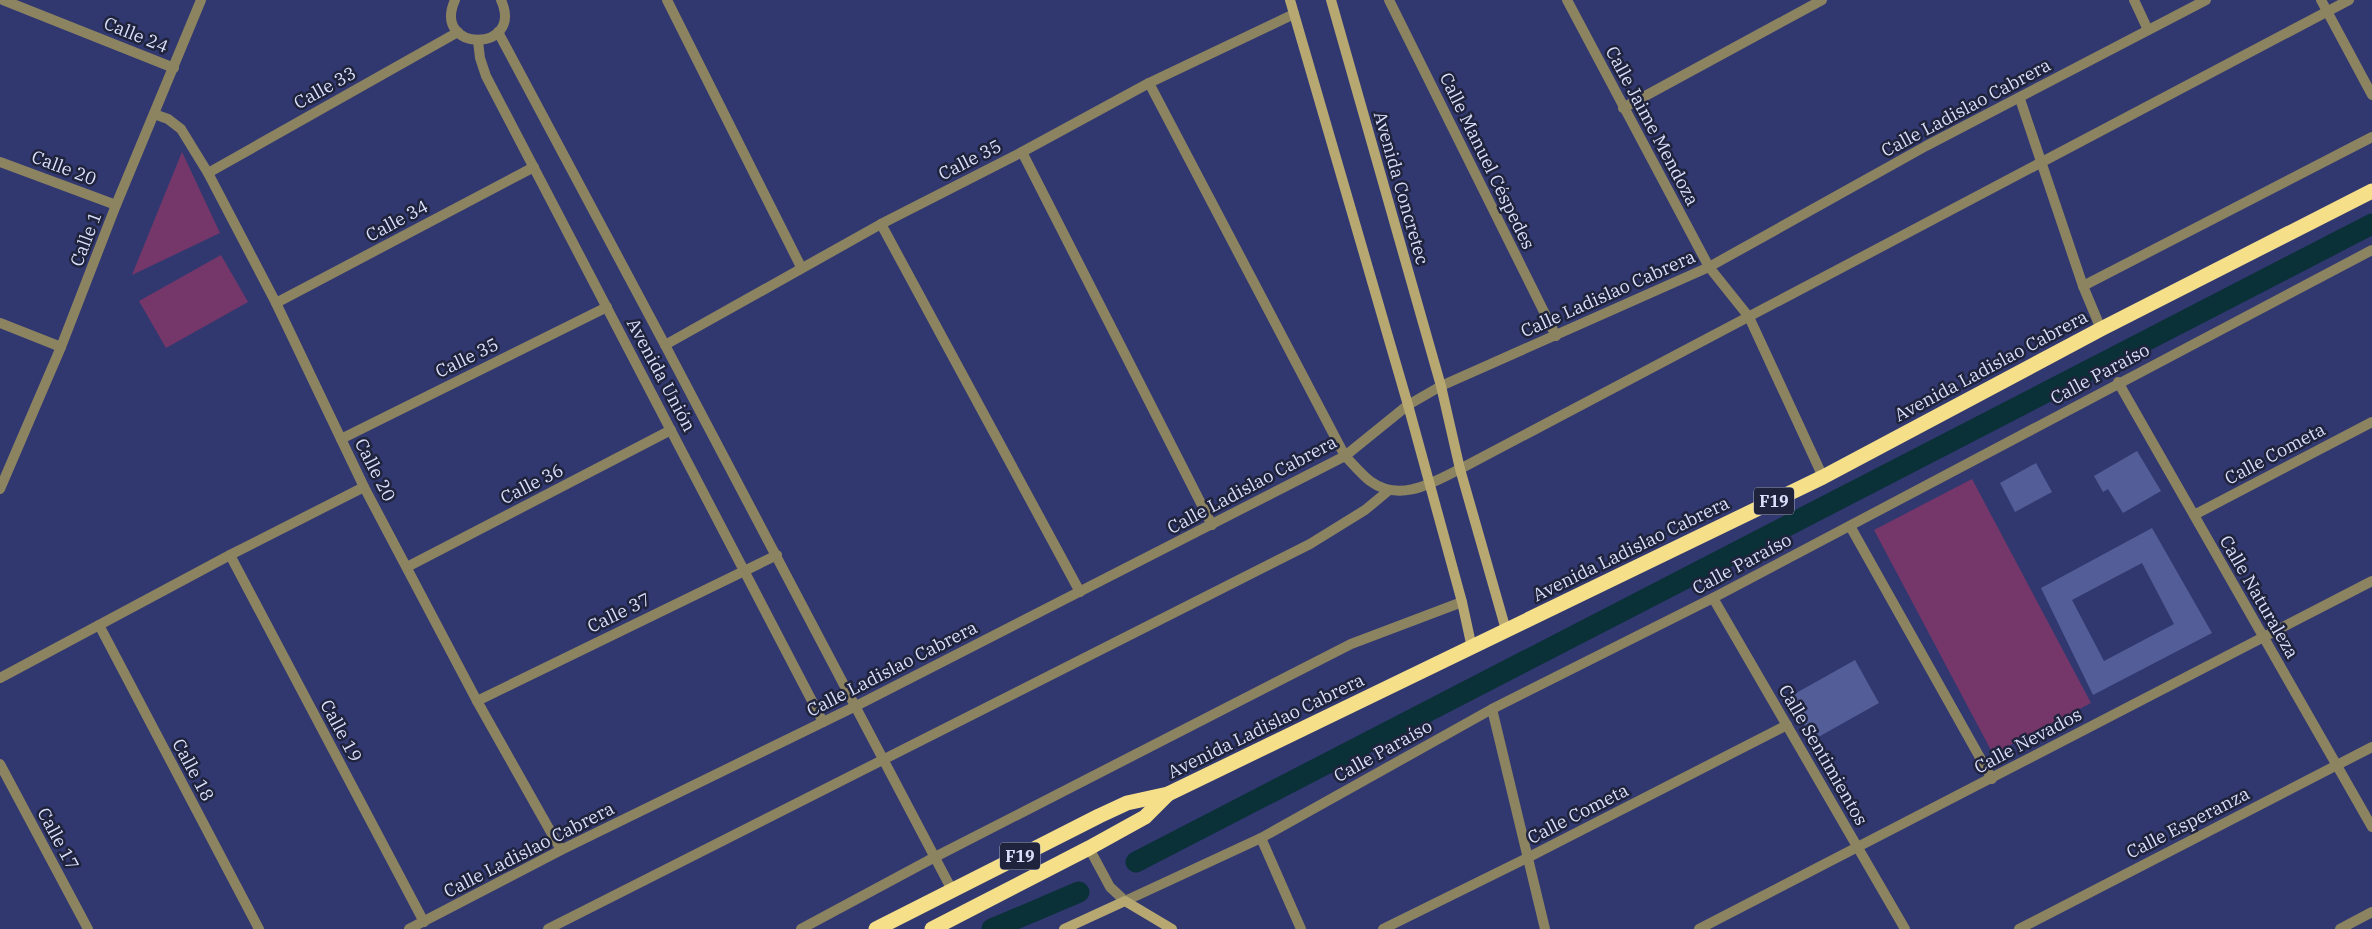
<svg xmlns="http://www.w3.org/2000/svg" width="2372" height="929" font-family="'IBM Plex Serif',serif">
<rect width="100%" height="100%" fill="#31386f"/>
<g fill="#753769">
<path d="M182 152 220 233 132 275Z"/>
<path d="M221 255 248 302 166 348 139 301Z"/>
<path d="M1972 479 2091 703 1993 754 1874 530Z"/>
</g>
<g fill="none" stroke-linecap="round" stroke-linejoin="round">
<g stroke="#0a3038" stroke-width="21">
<path d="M1136 862 2372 224"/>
<path d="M992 929 1079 892"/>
</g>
</g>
<g fill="#535d97" fill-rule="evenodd">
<path d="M2137 451 2161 491 2123 513 2108 489 2103 492 2094 476Z"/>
<path d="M2036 463 2052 492 2015 512 2000 483Z"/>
<path d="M2152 528 2212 633 2093 695 2041 588ZM2142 563 2174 624 2104 661 2072 600Z"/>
<path d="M1855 660 1879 703 1813 740 1789 697Z"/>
</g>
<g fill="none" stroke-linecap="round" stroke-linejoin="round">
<g stroke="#8c8361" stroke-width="10">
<path d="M3 0 174 68"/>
<path d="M455 0C431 53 525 53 501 0"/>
<path d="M667 0 801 267"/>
<path d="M1389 0 1556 336"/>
<path d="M1567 0 1709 267 1749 317 1823 477"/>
<path d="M2134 0 2148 30"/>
<path d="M2321 0 2372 95"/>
<path d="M498 32 665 345 952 890"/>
<path d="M478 41 480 58 486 76 823 722"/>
<path d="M1149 83 1345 456C1353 464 1361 474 1370 481 1400 503 1432 483 1460 469L2349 0"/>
<path d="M2020 99 2083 286 2101 329"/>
<path d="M1623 108 1822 0"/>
<path d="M154 114 168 119 181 129 208 173 276 303 364 487 477 701 561 850"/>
<path d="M1022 152 1212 525"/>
<path d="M0 162 116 205"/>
<path d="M208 173 458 32"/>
<path d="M881 224 1080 592"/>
<path d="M2083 286 2372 137"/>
<path d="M276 303 534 167"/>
<path d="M0 323 61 347"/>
<path d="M665 345 881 224 1022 152 1149 83 1294 14"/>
<path d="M2118 382 2372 827"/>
<path d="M341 439 607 307"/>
<path d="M0 489 61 347 116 205 201 0"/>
<path d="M2194 515 2372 422"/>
<path d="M1850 526 1992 779"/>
<path d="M230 555 424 922"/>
<path d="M407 567 671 430"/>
<path d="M1713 598 1905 929"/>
<path d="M99 625 259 929"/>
<path d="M0 678 230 555 364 487"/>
<path d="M477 701 777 555"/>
<path d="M1492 709 1545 929"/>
<path d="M0 764 88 929"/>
<path d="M1261 838 1301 929"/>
<path d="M1089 848 1110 887 1125 901 1261 838 1492 709 1713 598 2372 250"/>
<path d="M409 929 561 850 856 706 1345 456 1408 405 1441 386 1709 267 1926 146 2206 0"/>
<path d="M548 929 1310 544 1365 510 1388 491"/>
<path d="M801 929 935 857 1351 644 1462 602"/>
<path d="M1383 929 1529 857 1787 725"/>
<path d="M1699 929 2372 581"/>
<path d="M2019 929 2372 747"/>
<path d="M2340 929 2372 912"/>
</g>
<g stroke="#b7a872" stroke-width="10">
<path d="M1290 0 1408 405 1462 602 1472 648"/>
<path d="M1331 0 1441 386 1460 469 1506 630"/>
<path d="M1064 929 1125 901 1172 929"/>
</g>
<g stroke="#f6df89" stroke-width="15">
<path d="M876 929 1099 816 1127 803 1168 794 1823 477 2101 329 2372 191"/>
<path d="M932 929 1089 848 1145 817 1168 794"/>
</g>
</g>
<g text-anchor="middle" stroke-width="5" stroke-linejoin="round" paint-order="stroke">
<g fill="#1f233c" stroke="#a1a7c1" stroke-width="1">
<rect x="1754" y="487.5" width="40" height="27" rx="4"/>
<rect x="1000" y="842.5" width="40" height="27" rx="4"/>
</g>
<g font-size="16" font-weight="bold" fill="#d9dffa">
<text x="1774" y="507">F19</text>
<text x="1020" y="862">F19</text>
</g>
<g font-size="18" fill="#d9dffa" stroke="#1f233c">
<text transform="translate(136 35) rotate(22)" y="6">Calle 24</text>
<text transform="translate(325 88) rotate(-29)" y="6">Calle 33</text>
<text transform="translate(1966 108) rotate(-28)" y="6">Calle Ladislao Cabrera</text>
<text transform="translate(1652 126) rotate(62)" y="6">Calle Jaime Mendoza</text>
<text transform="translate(970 160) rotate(-27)" y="6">Calle 35</text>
<text transform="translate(1487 161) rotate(64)" y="6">Calle Manuel Céspedes</text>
<text transform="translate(64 168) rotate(21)" y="6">Calle 20</text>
<text transform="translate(1401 188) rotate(74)" y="6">Avenida Concretec</text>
<text transform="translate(397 221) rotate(-28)" y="6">Calle 34</text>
<text transform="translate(86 239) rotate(-69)" y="6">Calle 1</text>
<text transform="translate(1608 294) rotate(-24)" y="6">Calle Ladislao Cabrera</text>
<text transform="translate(467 358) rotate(-26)" y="6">Calle 35</text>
<text transform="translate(1991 366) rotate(-28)" y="6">Avenida Ladislao Cabrera</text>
<text transform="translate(2100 374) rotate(-28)" y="6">Calle Paraíso</text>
<text transform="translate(661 375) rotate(62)" y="6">Avenida Unión</text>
<text transform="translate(2275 454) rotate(-28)" y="6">Calle Cometa</text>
<text transform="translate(375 470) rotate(63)" y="6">Calle 20</text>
<text transform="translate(532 484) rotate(-27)" y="6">Calle 36</text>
<text transform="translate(1252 485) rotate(-28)" y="6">Calle Ladislao Cabrera</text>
<text transform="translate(1631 549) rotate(-26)" y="6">Avenida Ladislao Cabrera</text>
<text transform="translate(1742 564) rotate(-28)" y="6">Calle Paraíso</text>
<text transform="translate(2259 597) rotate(60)" y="6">Calle Naturaleza</text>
<text transform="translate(619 613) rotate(-26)" y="6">Calle 37</text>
<text transform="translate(892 669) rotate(-27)" y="6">Calle Ladislao Cabrera</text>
<text transform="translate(1266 726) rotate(-26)" y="6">Avenida Ladislao Cabrera</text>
<text transform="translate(341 731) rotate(62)" y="6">Calle 19</text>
<text transform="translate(2028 741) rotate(-28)" y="6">Calle Nevados</text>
<text transform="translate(1383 751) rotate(-29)" y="6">Calle Paraíso</text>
<text transform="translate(1823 755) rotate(60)" y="6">Calle Sentimientos</text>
<text transform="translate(193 770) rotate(62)" y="6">Calle 18</text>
<text transform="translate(1578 814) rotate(-27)" y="6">Calle Cometa</text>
<text transform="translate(2188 823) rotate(-27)" y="6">Calle Esperanza</text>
<text transform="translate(58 839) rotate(62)" y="6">Calle 17</text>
<text transform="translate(529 850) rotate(-27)" y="6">Calle Ladislao Cabrera</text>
</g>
</g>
</svg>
